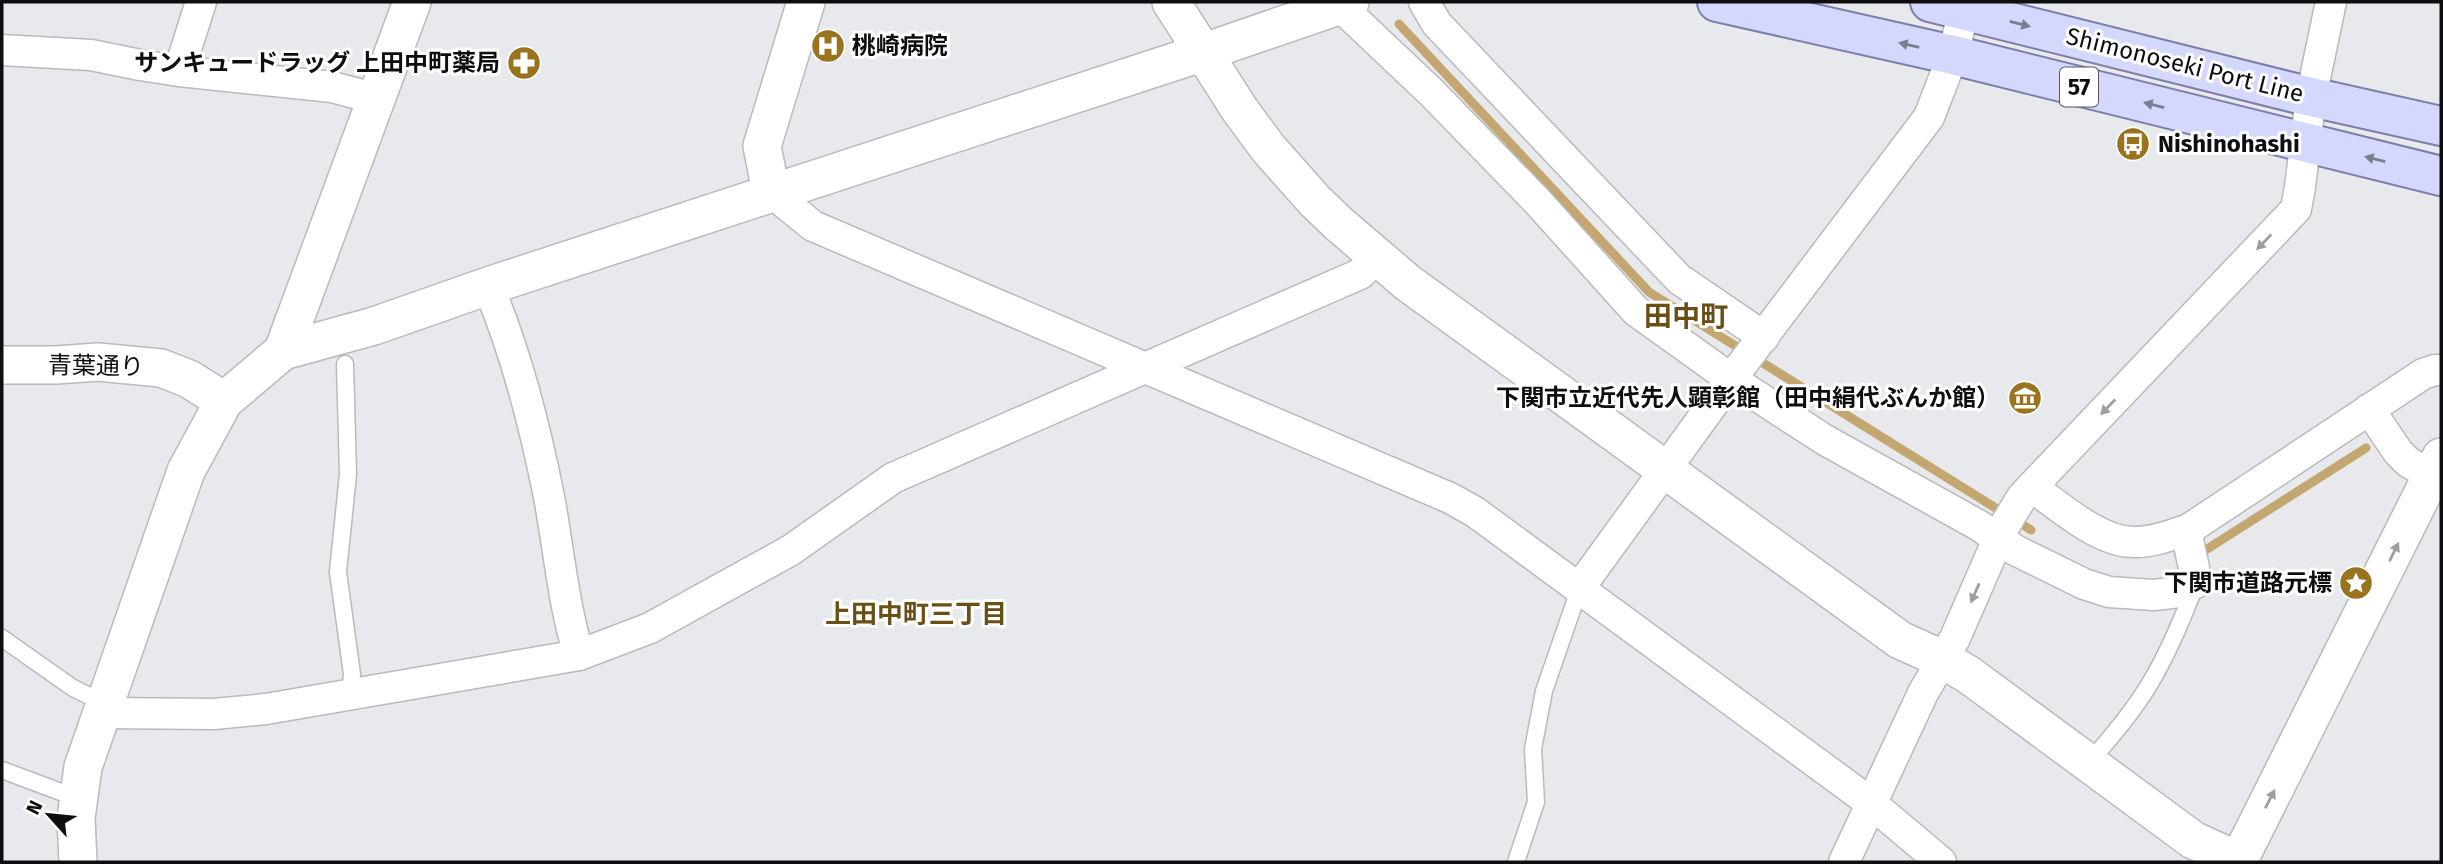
<svg xmlns="http://www.w3.org/2000/svg" width="2443" height="864" font-family="'Fira Sans','Noto Sans JP',sans-serif">
<rect width="100%" height="100%" fill="#e8e9ed"/>
<g fill="none" stroke-linecap="round" stroke-linejoin="round">
<g stroke="#c4a770" stroke-width="9">
<path d="M1399 24 1649 292 2031 530"/>
<path d="M2204 551 2366 448"/>
</g>
<g stroke="#b9b9be" stroke-width="19">
<g id="service">
<path d="M345 364 348 474 338 572 352 674 350 694"/>
<path d="M2 638 73 688 106 704"/>
<path d="M2089 763C2110 738 2132 713 2149 685 2168 654 2182 620 2195 586"/>
<path d="M2 770 77 798"/>
<path d="M1516 862 1536 802 1533 749 1544 691 1580 587"/>
</g>
</g>
<g stroke="#b9b9be" stroke-width="33">
<g id="minor">
<path d="M1424 2 1437 24 1679 279 1764 337"/>
<path d="M1339 5 1431 92 1538 202 1636 311 1731 379 1825 440 1978 525 2015 550 2084 584 2109 592 2154 595 2179 592 2197 582 2188 540 2189 529"/>
<path d="M2 50 91 55 140 65 179 71 332 87 377 99"/>
<path d="M179 71 201 2"/>
<path d="M771 192 813 226 1450 498 1475 512 1871 803 1941 862"/>
<path d="M488 286C516 352 535 426 549 497 559 550 563 603 579 655"/>
<path d="M2369 409 2398 452 2408 462 2432 476"/>
<path d="M2032 487C2059 506 2101 544 2136 542 2154 542 2171 535 2189 529L2423 374 2435 370H2441"/>
<path d="M1580 587 1731 379 1929 117 1953 55 1964 10"/>
<path d="M102 713 214 714 266 709 579 655 650 628 791 550 893 478 1360 274 1378 257"/>
<path d="M1844 862 1923 693 1955 638 2002 530 2022 497 2296 209 2300 187 2311 97 2331 2"/>
</g>
</g>
<g stroke="#b9b9be" stroke-width="40">
<g id="tertiary">
<path d="M1171 2 1240 110 1268 148 1315 201 1339 224 1408 283 1900 640 1942 659 1969 675 2193 840 2241 862"/>
<path d="M771 192 762 146 806 2"/>
<path d="M283 351 412 2"/>
<path d="M2 365H56L98 362 161 368 189 379 224 401"/>
<path d="M2239 860 2441 457"/>
<path d="M78 862 76 818 83 767 186 471 224 401 283 351 374 326 488 286 1204 52 1350 2"/>
</g>
</g>
<g stroke="#7c80a9" stroke-width="42">
<g id="primary">
<path d="M1717 2 1953 55 2441 176"/>
<path d="M1930 2 2311 97 2441 126"/>
</g>
</g>
<use href="#service" stroke="#fff" stroke-width="16"/>
<use href="#minor" stroke="#fff" stroke-width="30"/>
<use href="#tertiary" stroke="#fff" stroke-width="37"/>
<use href="#primary" stroke="#d4d8fd" stroke-width="38"/>
</g>
<defs><path id="oneway-solid" d="M-6-.8H1V-3.2L6.5 0L1 3.2V.8H-6Z" transform="scale(1.75)"/></defs>
<g fill="#7b7d92">
<use href="#oneway-solid" transform="translate(2020 24) rotate(14)"/>
<use href="#oneway-solid" transform="translate(1909 45) rotate(-167)"/>
<use href="#oneway-solid" transform="translate(2154 105) rotate(-166)"/>
<use href="#oneway-solid" transform="translate(2375 159) rotate(-166)"/>
</g>
<g fill="#9f9f9f">
<use href="#oneway-solid" transform="translate(2264 242) rotate(134)"/>
<use href="#oneway-solid" transform="translate(2108 407) rotate(134)"/>
<use href="#oneway-solid" transform="translate(2394 552) rotate(-64)"/>
<use href="#oneway-solid" transform="translate(1975 593) rotate(114)"/>
<use href="#oneway-solid" transform="translate(2270 799) rotate(-63)"/>
</g>
<defs>
<g id="hospital-disc" transform="scale(1.75)"><circle r="9.5" fill="#99731e" stroke="#fff"/><path d="M-5-5h3v3.5h4V-5h3V5h-3V1.5h-4V5h-3Z" fill="#fff"/></g>
<g id="pharmacy-disc" transform="scale(1.75)"><circle r="9.5" fill="#99731e" stroke="#fff"/><path d="M-2-6h4v4h4v4h-4v4h-4v-4h-4v-4h4Z" fill="#fff"/></g>
<g id="bus-disc" transform="scale(1.75)"><circle r="9.5" fill="#99731e" stroke="#fff"/><path d="M-5-6H5V4H4V6H2V4H-2V6H-4V4H-5ZM-3.5-4V0h7V-4ZM-3.5 1.2v1.5H-2V1.2ZM2 1.2v1.5H3.5V1.2Z" fill="#fff"/></g>
<g id="museum-disc" transform="scale(1.75)"><circle r="9.5" fill="#99731e" stroke="#fff"/><path d="M0-6L6-3V-2H-6V-3ZM-5-1h2V3h-2ZM-1-1h2V3h-2ZM3-1h2V3H3ZM-6 4H6V6H-6Z" fill="#fff"/></g>
<g id="sight-disc" transform="scale(1.75)"><circle r="9.5" fill="#99731e" stroke="#fff"/><path d="M0-6L1.8-2.2L6-1.7L2.9 1.2L3.7 5.4L0 3.3L-3.7 5.4L-2.9 1.2L-6-1.7L-1.8-2.2Z" fill="#fff"/></g>
</defs>
<g fill-rule="evenodd">
<use href="#hospital-disc" x="828" y="46"/>
<use href="#pharmacy-disc" x="524" y="63"/>
<use href="#bus-disc" x="2133" y="144"/>
<use href="#museum-disc" x="2025" y="398"/>
<use href="#sight-disc" x="2356" y="583"/>
</g>
<g text-anchor="middle" stroke-width="6" stroke-linejoin="round" paint-order="stroke">
<rect fill="#fff" stroke="#565658" stroke-width="2" x="2060" y="67.5" width="38" height="39" rx="5"/>
<g font-size="23" font-weight="bold" fill="#0e0e10">
<text x="2079" y="95">57</text>
</g>
<g font-size="24" font-weight="bold" fill="#0e0e10" stroke="#fff" text-anchor="end">
<text x="852" y="54" text-anchor="start">桃崎病院</text>
<text x="500" y="71">サンキュードラッグ 上田中町薬局</text>
<text x="2158" y="152" text-anchor="start">Nishinohashi</text>
<text x="2000" y="406">下関市立近代先人顕彰館（田中絹代ぶんか館）</text>
<text x="2332" y="591">下関市道路元標</text>
</g>
<g font-size="24" fill="#0e0e10" stroke="#fff">
<text transform="translate(2185 65) rotate(14)" y="8">Shimonoseki Port Line</text>
<text transform="translate(96 366) rotate(1)" y="8">青葉通り</text>
</g>
<g font-size="26" font-weight="bold" fill="#694e15" stroke="#fff">
<text x="916" y="623">上田中町三丁目</text>
</g>
<g font-size="28" font-weight="bold" fill="#694e15" stroke="#fff">
<text x="1686" y="326">田中町</text>
</g>
</g>
<rect width="2443" height="864" fill="none" stroke="#0e0e10" stroke-width="7"/>
<g transform="translate(49 815) rotate(297)" stroke="#ffffff" stroke-width="5" paint-order="stroke">
<path d="M0-5L12 26L0 18L-12 26Z" fill="#0e0e10"/>
<text y="-10" font-size="19" font-weight="bold" text-anchor="middle" fill="#0e0e10">N</text>
</g>
</svg>
